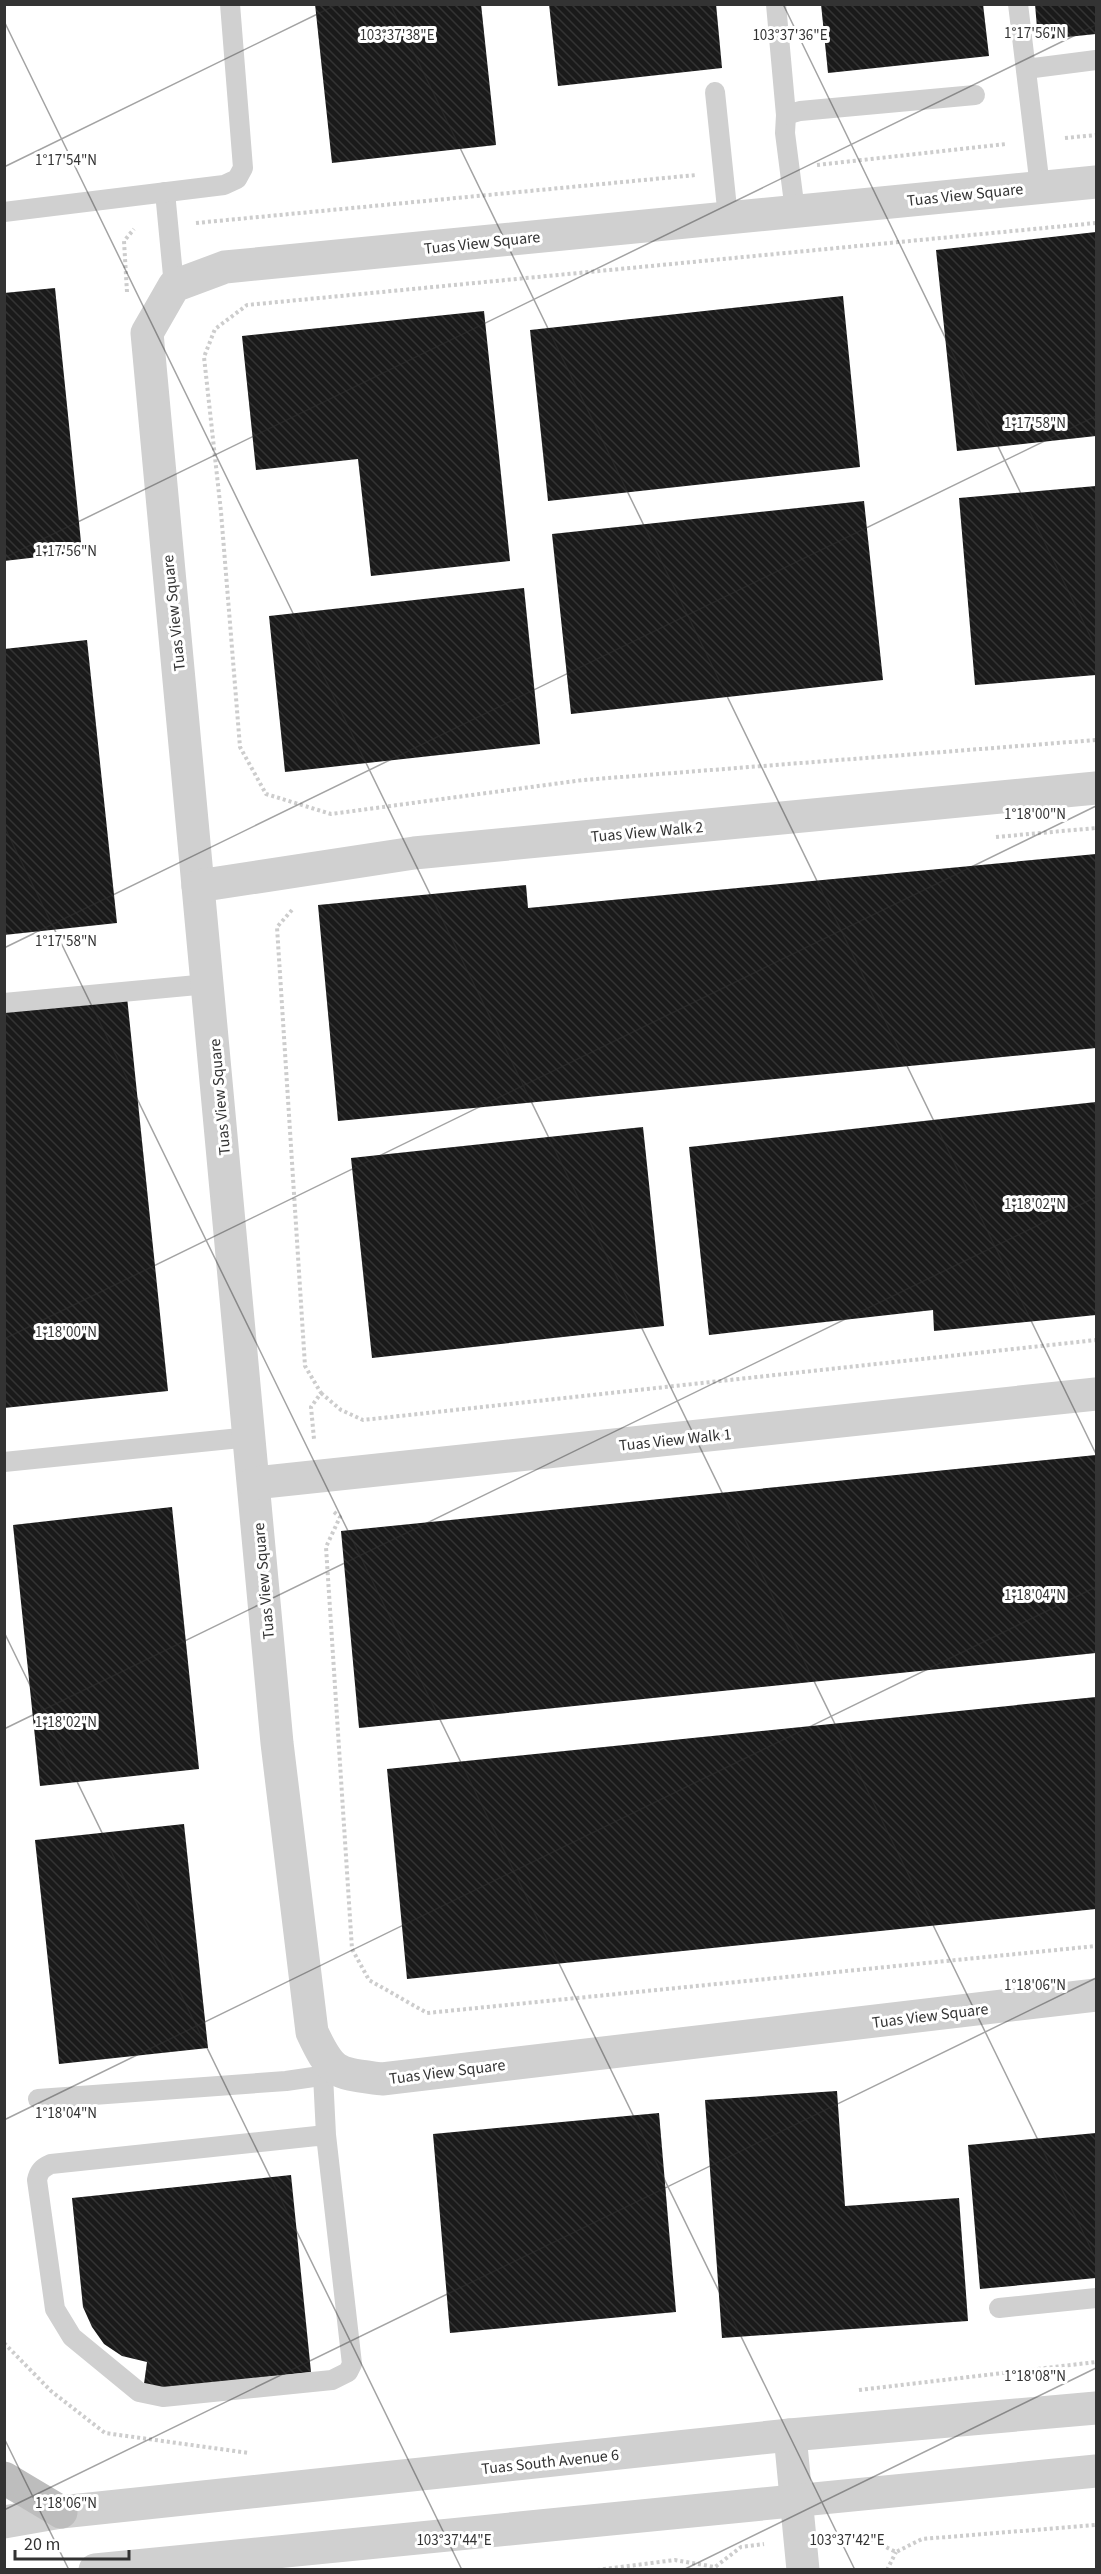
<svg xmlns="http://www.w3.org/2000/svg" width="1101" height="2574" font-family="'Source Sans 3',sans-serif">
<defs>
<pattern id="building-back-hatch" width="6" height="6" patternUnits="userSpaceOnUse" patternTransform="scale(1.5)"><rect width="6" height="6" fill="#1a1a1a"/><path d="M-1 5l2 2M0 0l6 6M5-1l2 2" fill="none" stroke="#333"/></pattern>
</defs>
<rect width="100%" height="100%" fill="#fff"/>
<g fill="url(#building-back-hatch)">
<path d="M315 4H481L496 145 332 163Z"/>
<path d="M549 4H716L722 68 558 86Z"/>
<path d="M821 4H983L989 56 828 73Z"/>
<path d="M1035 4H1096V34L1038 40Z"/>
<path d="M1096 232V436L957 451 936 250Z"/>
<path d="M55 288 82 552 4 561V293Z"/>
<path d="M843 296 860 467 548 501 530 330Z"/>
<path d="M484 311 510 561 371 576 358 459 256 470 242 336Z"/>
<path d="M1096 486V675L975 685 959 498Z"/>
<path d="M864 501 883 680 571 714 552 534Z"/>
<path d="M524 588 540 744 285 772 269 616Z"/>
<path d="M87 640 117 923 4 935V649Z"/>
<path d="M1096 854V1048L338 1121 318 905 526 885 528 908Z"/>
<path d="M127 997 168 1391 4 1408V1010Z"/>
<path d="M1096 1102V1315L934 1331 933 1310 709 1335 689 1147Z"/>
<path d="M643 1127 664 1326 372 1358 351 1158Z"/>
<path d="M1096 1455V1653L359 1728 341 1531Z"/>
<path d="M172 1507 199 1769 40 1786 13 1525Z"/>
<path d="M1096 1697V1909L407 1979 387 1769Z"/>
<path d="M184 1824 208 2048 59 2064 35 1840Z"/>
<path d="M837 2091 845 2206 959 2198 968 2321 722 2338 705 2100Z"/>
<path d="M659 2113 676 2312 450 2333 433 2134Z"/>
<path d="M1096 2133V2278L980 2289 968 2145Z"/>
<path d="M291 2175 311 2372 143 2391 147 2362 122 2356 104 2344 92 2327 83 2307 72 2198Z"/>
</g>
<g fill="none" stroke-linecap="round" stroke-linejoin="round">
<g stroke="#cdcdcd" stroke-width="4" stroke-dasharray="3 3" stroke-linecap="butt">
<path d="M1065 138 1096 135"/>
<path d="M817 165 1006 144"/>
<path d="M196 223 696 175"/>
<path d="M1096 223 247 305 215 329 204 357 221 512 240 747 266 794 331 814 583 780 1096 740"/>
<path d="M127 292 124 241 134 229"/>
<path d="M996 837 1096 828"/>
<path d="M292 910 277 927 305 1366 321 1393 311 1407 314 1439"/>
<path d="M321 1393 341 1410 363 1420 1096 1340"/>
<path d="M334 1512 340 1517 326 1547 352 1949 369 1980 427 2013 1096 1946"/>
<path d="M4 2343 51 2391 105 2433 249 2453"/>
<path d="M859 2390 1096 2362"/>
<path d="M835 2538 863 2536 896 2552 922 2539 1096 2525"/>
<path d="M597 2570 675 2560 715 2567 741 2547 764 2544"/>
<path d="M887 2570 896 2552"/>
</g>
<g stroke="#d0d0d0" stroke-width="20">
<path d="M776 4 786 115 785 133 795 211"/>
<path d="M1018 4 1040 187"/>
<path d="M1026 69 1096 60"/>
<path d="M715 92 728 218"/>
<path d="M786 115 800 111 975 95"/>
<path d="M165 192 174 286"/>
<path d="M4 212 224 185 237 179 243 168 230 4"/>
<path d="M4 1003 208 984"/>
<path d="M4 1462 250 1437"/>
<path d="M323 2075 326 2135 352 2364 348 2372 332 2380 163 2397 139 2392 72 2337 55 2309 37 2180C39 2171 42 2168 51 2164L326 2135"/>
<path d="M38 2099 286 2081 334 2074"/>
<path d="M999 2308 1096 2298"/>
</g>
<g stroke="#d0d0d0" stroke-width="33">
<path d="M1096 182 225 267 174 286 147 333 277 1743 312 2032C332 2075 336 2073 382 2079L1096 1995"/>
<path d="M198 886 414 853 1096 788"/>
<path d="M254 1483 1096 1394"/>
<path d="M790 2435 803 2570"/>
<path d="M4 2522 61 2512 790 2435 1096 2408"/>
<path d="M95 2570 1096 2471"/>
</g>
<path stroke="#bdbdbd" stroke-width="33" d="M4 2478 61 2512"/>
</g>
<path fill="none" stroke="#333" stroke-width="1.5" stroke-opacity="0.45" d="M390 4 1096 1454M783 4 1096 648M4 21 1096 2259M4 167 338 4M4 558 1096 25M4 826 855 2570M4 948 1096 416M4 1339 1096 806M4 1632 462 2570M4 1729 1096 1197M4 2120 1096 1587M4 2438 69 2570M4 2510 1096 1978M683 2570 1096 2368"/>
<g text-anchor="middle" stroke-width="6" stroke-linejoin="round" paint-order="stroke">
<g font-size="16" fill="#333" stroke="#fff">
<text transform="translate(965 194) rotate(-6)" y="6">Tuas View Square</text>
<text transform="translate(482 242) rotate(-6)" y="6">Tuas View Square</text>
<text transform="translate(173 613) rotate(-96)" y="6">Tuas View Square</text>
<text transform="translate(647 831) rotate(-5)" y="6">Tuas View Walk 2</text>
<text transform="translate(219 1097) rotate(-95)" y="6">Tuas View Square</text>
<text transform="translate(675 1439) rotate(-6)" y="6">Tuas View Walk 1</text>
<text transform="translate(263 1581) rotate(-95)" y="6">Tuas View Square</text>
<text transform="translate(930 2015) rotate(-7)" y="6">Tuas View Square</text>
<text transform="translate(447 2071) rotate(-7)" y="6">Tuas View Square</text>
<text transform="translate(550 2461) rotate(-6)" y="6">Tuas South Avenue 6</text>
</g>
</g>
<g font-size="15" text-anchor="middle" fill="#333" stroke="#fff" stroke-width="6" stroke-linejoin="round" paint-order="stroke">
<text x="1035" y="38">1°17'56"N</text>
<text x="397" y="40">103°37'38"E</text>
<text x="790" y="40">103°37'36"E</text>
<text x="66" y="165">1°17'54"N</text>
<text x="1035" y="428">1°17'58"N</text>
<text x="66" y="556">1°17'56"N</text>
<text x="1035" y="819">1°18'00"N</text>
<text x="66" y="946">1°17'58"N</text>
<text x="1035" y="1209">1°18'02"N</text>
<text x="66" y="1337">1°18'00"N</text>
<text x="1035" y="1600">1°18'04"N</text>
<text x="66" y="1727">1°18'02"N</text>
<text x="1035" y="1990">1°18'06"N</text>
<text x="66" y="2118">1°18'04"N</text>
<text x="1035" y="2381">1°18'08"N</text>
<text x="66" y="2508">1°18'06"N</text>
<text x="454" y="2545">103°37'44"E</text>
<text x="847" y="2545">103°37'42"E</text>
</g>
<rect width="1101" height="2574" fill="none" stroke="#333333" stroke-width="12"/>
<path d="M15 2550v9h114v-9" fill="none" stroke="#333333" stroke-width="3"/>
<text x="24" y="2550" font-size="18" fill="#333333" stroke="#ffffff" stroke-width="4.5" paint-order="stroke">20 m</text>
</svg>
